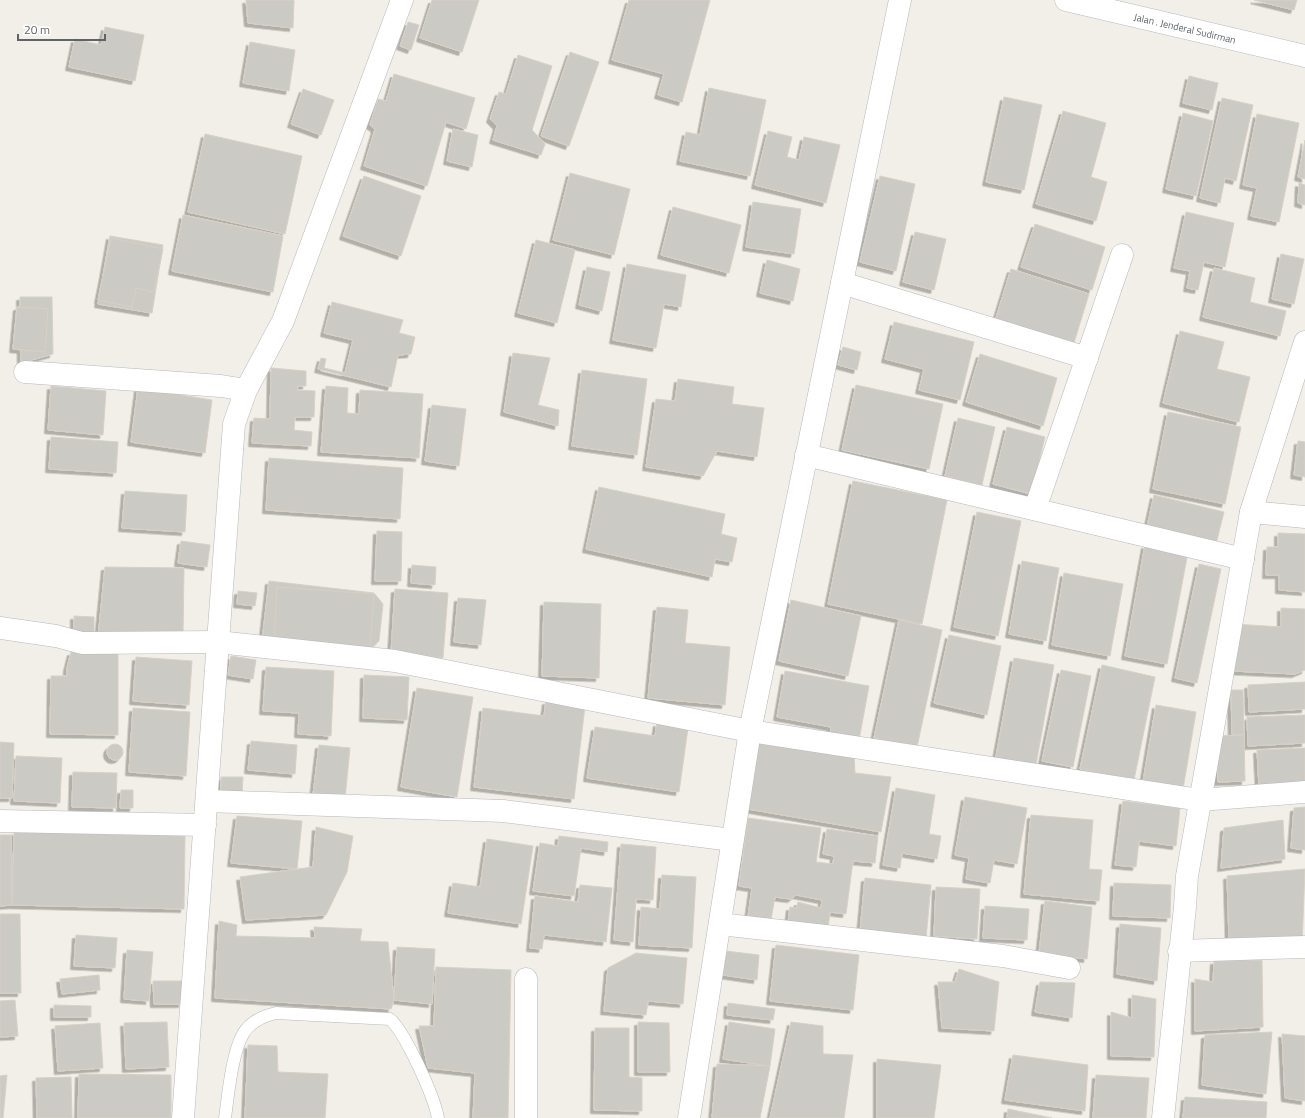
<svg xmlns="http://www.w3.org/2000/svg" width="1305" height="1118" font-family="'Titillium Web',sans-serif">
<defs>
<filter id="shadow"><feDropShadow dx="-3.5" dy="3.5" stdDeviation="0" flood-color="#0004"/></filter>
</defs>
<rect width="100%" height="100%" fill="#f1efe8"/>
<g fill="#cccac5" stroke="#d6d1c6" filter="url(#shadow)">
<path d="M246 0H294L293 28 248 23Z"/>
<path d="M432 0H479L462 52 420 38Z"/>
<path d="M629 0H710L682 102 658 95 664 74 612 60Z"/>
<path d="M1254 0H1297L1294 10Z"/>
<path d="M408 22 419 25 411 50 400 46Z"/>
<path d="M105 27 144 35 135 81 69 67 75 39 101 45Z"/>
<path d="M250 42 295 50 289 91 243 83Z"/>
<path d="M570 52 599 62 569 146 541 136Z"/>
<path d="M518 55 552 66 532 130 545 144 541 155 493 140 497 126 490 119 499 92 506 94Z"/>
<path d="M394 74 475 98 466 129 446 122 427 186 364 166 375 129 370 125 378 99 386 101Z"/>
<path d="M1189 76 1218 83 1212 110 1183 103Z"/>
<path d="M709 88 766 100 750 176 680 161 686 132 700 135Z"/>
<path d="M303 89 334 100 321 135 291 124Z"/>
<path d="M1004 97 1042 105 1024 190 986 182Z"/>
<path d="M1222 98 1253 105 1236 181 1225 178 1220 203 1200 198Z"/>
<path d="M1063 111 1106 123 1091 177 1107 182 1096 221 1036 204Z"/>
<path d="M1183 113 1213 121 1196 196 1166 189Z"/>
<path d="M1257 114 1299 123 1279 222 1251 216 1257 188 1243 185Z"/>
<path d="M453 129 478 135 472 167 447 161Z"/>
<path d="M768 131 792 137 787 157 799 160 804 137 840 145 826 203 755 185Z"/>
<path d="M205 134 302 156 285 234 188 212Z"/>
<path d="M1305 140V179L1298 177Z"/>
<path d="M570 173 630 189 614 255 553 240Z"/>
<path d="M364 176 421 196 401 256 343 236Z"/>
<path d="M880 176 915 184 896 271 860 262Z"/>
<path d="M1299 183 1305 185V205L1298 203Z"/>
<path d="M753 202 801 209 794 254 746 247Z"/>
<path d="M673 207 741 225 729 273 661 255Z"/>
<path d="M1186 212 1234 223 1225 267 1204 262 1198 290 1187 288 1190 271 1174 268Z"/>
<path d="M183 215 283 236 273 292 172 271Z"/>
<path d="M1035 224 1105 247 1092 290 1021 267Z"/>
<path d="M915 232 946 239 934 290 903 282Z"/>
<path d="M110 236 163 245 152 313 98 304Z"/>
<path d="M111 238 163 249 154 292 136 288 132 307 98 300Z"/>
<path d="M536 240 575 250 557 323 518 313Z"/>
<path d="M1281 254 1304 259 1294 304 1272 299Z"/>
<path d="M767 260 800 269 793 301 760 293Z"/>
<path d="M627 264 686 275 681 307 664 304 656 348 613 340Z"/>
<path d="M587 267 610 272 602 311 579 305Z"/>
<path d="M1214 268 1255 278 1250 302 1286 311 1280 336 1203 317Z"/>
<path d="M1011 269 1089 294 1073 346 995 321Z"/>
<path d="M20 297H52L53 354 21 363Z"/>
<path d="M332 302 403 320 399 333 415 337 411 354 398 355 391 387 318 369 321 358 326 359 324 368 345 373 353 340 324 333Z"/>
<path d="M17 307 48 309 45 352 13 349Z"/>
<path d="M894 322 974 342 960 400 919 390 924 369 885 359Z"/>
<path d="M1180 331 1224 342 1217 369 1250 377 1239 422 1163 403Z"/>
<path d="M843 347 861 352 857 370 838 365Z"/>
<path d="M513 353 550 358 538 405 559 410 558 426 504 412Z"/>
<path d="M980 354 1057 378 1043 426 966 402Z"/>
<path d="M271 368 306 371V386H298L297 390 315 391 314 417H295L294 430 312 432 311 446 252 443 254 418 270 419Z"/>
<path d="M582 370 647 379 637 455 572 446Z"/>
<path d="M678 379 734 387 732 404 764 408 757 457 717 451 703 476 646 467 656 399 675 401Z"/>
<path d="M856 385 943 404 929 469 842 450Z"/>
<path d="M51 386 106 391 103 435 48 430Z"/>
<path d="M326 386 348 388 347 413 359 414 360 390 423 394 419 458 321 452Z"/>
<path d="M138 388 212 400 205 453 131 442Z"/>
<path d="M432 405 466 409 459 466 425 461Z"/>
<path d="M1168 412 1241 427 1225 504 1153 489Z"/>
<path d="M958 418 995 427 982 485 945 476Z"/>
<path d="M1007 427 1045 437 1031 494 993 484Z"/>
<path d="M51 437 118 442 116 473 49 469Z"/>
<path d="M1298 441 1305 442V477L1294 475Z"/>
<path d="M269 458 403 468 400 519 266 510Z"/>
<path d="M853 481 947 500 922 624 828 604Z"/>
<path d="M599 487 725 514 721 534 737 538 732 562 715 559 712 577 586 549Z"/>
<path d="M125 491 187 495 185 532 122 528Z"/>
<path d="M1154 495 1224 512 1216 544 1147 527Z"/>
<path d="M977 512 1021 521 998 636 954 627Z"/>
<path d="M377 531 402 532 401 581H375Z"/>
<path d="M1278 533 1305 534V592L1279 590V575H1266L1267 547H1278Z"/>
<path d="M181 541 210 545 207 567 178 563Z"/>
<path d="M1145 545 1188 552 1167 664 1125 656Z"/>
<path d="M1022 561 1059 568 1046 641 1009 634Z"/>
<path d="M1199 564 1221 569 1197 683 1175 678Z"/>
<path d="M412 565 436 567 435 585 411 583Z"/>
<path d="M105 567 184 568 183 636 98 638Z"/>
<path d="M1064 573 1123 584 1110 656 1052 645Z"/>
<path d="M269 581 374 593 383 604 379 641 365 653 262 642Z"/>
<path d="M277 587 374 594 370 648 274 642Z"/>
<path d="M395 589 448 593 443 658 391 653Z"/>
<path d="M238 591 257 593 255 606 237 604Z"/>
<path d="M458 598 486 600 481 645 454 642Z"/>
<path d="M791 600 861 616 848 676 779 661Z"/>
<path d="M544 602 601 604 599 678 542 676Z"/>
<path d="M657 607 688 610 685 643 730 647 725 705 648 698Z"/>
<path d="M1281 608 1305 609V670L1295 674 1232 671 1234 624 1281 627Z"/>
<path d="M74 616 94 617V637H74Z"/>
<path d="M899 620 942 630 917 747 874 738Z"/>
<path d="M949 635 1001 646 987 715 934 703Z"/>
<path d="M71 652 118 653V735L50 734 51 676H67V668Z"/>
<path d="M231 656 256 660 253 679 228 675Z"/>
<path d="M136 657 192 661 189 705 133 701Z"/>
<path d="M1014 658 1054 665 1035 770 995 762Z"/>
<path d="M1102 665 1155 677 1134 780 1080 769Z"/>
<path d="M266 667 334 671 331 736 298 734 299 713 263 711Z"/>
<path d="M1061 670 1091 676 1073 767 1042 761Z"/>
<path d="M785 671 869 686 859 740 830 734 831 727 777 717Z"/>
<path d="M364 675 409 677 407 720 363 718Z"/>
<path d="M1305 682V709L1249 712 1248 685Z"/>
<path d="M417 688 473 697 457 797 401 787Z"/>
<path d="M1231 690H1243L1244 735 1232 734Z"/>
<path d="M546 701 585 706 574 799 474 787 483 708 544 716Z"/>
<path d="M1156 705 1196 712 1183 789 1143 782Z"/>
<path d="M133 708 190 712 186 776 129 772Z"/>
<path d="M1305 715V743L1248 746 1247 717Z"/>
<path d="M657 723 688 728 679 792 587 778 595 727 655 736Z"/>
<path d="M1244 735 1245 781 1218 782 1216 736Z"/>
<path d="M758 738 854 754 855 773 891 777 881 832 748 809Z"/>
<path d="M251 741 297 745 295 774 248 770Z"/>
<path d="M0 742 14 743 12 798H0Z"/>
<circle cx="115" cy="752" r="8"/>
<path d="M319 745 350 748 345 799 313 795Z"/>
<path d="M1305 748V786L1259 787 1257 750Z"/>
<path d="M16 756 62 758 60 803 14 801Z"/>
<path d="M73 772 117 773 116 808 72 807Z"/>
<path d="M221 777H243L242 794H221Z"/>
<path d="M896 788 935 795 929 834 941 836 937 859 902 853 900 868 883 865Z"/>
<path d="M121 790H133V808H120Z"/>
<path d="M965 797 1027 808 1017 864 994 860 990 883 966 879 969 858 955 855Z"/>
<path d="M1123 801 1180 808 1176 846 1139 841 1136 867 1115 865Z"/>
<path d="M1305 807V850L1291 848 1294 808Z"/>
<path d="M1031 815 1093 820 1089 869 1102 870 1099 901 1024 894Z"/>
<path d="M237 816 302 821 297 869 231 863Z"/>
<path d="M748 818 821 828 816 862 833 864 834 856 823 854 827 829 878 836 875 863 853 861 846 914 830 912 828 929 788 923 790 907 796 908 798 902 821 908 822 900 796 895 791 899 775 897 771 920 748 917 752 888 739 886Z"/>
<path d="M1283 820 1285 859 1221 868 1224 828Z"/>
<path d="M316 827 353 836 347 872 326 915 246 920 240 877 313 867Z"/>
<path d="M14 832 185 836 184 909 12 905Z"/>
<path d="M0 835H11L12 905 0 906Z"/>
<path d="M559 836 608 842 607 852 581 848 574 896 533 891 540 843 558 846Z"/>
<path d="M487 839 533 846 521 924 448 913 453 883 480 887Z"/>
<path d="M621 844 656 847 653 900 636 899 633 942 614 940Z"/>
<path d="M1305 869 1302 946 1229 941 1227 876Z"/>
<path d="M662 875 696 877 692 948 639 945 641 907 660 909Z"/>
<path d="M865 878 931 885 926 939 860 932Z"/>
<path d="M1114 883 1171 885 1170 918 1113 916Z"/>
<path d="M580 885 612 888 606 942 544 935 542 949 530 948 535 896 578 902Z"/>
<path d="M936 887 980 889 977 939 934 936Z"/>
<path d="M1045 901 1092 907 1087 959 1039 953Z"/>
<path d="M985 906 1029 909 1027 940 983 938Z"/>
<path d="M0 914H20L21 993H0Z"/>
<path d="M219 921 237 925 236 936 315 938 314 927 362 929 360 941 388 942 394 1000 391 1009 215 998Z"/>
<path d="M1120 924 1161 928 1157 981 1117 974Z"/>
<path d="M76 935 117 938 115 968 74 966Z"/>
<path d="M776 945 859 955 853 1010 770 1001Z"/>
<path d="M397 947 435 949 432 1004 394 1000Z"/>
<path d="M127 950 153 952 149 1001 124 999Z"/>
<path d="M726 951 759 955 757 980 723 975Z"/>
<path d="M636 953 687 958 683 1004 648 1001 646 1015 604 1011 608 968Z"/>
<path d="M1262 960 1263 1027 1195 1031V979L1213 982 1214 961Z"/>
<path d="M436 967 511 970 508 1118H473L475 1073 428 1068 419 1026H434Z"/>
<path d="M959 969 999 982 994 1031 942 1028 938 982H955Z"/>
<path d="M99 975 100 990 62 994 60 979Z"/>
<path d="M153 981H182V1004H154Z"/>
<path d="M1040 982 1075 983 1072 1018 1035 1012Z"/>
<path d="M1132 995 1156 999 1154 1057 1111 1056V1012L1132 1018Z"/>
<path d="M15 1000 18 1036 0 1037V1001Z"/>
<path d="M728 1003 775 1009 773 1020 727 1015Z"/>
<path d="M54 1005 91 1006V1017H54Z"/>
<path d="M167 1022 169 1067 126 1069 124 1023Z"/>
<path d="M638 1022 669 1023 670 1072H638Z"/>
<path d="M729 1022 775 1029 770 1066 723 1059Z"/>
<path d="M791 1022 823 1026V1054L853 1055 844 1118H770Z"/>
<path d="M100 1023 103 1068 58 1071 55 1026Z"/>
<path d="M595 1028H629V1077L642 1078V1111L594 1110Z"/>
<path d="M1272 1032 1266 1094 1202 1085 1205 1035Z"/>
<path d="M1282 1034 1305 1036V1101L1285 1098Z"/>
<path d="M248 1045 277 1046 278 1072 328 1074 325 1118H245Z"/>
<path d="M1013 1055 1088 1065 1085 1111 1005 1100Z"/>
<path d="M877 1059 941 1065 934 1118H877Z"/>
<path d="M717 1064 770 1066 760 1118H712Z"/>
<path d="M79 1074 171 1075V1118H78Z"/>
<path d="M7 1075 3 1118H0V1076Z"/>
<path d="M1096 1075 1149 1078 1146 1118H1093Z"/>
<path d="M71 1077 72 1118H37L36 1078Z"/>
<path d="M1185 1097 1267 1102 1266 1118H1183Z"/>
<path d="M1008 1109 1052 1118H1007Z"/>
</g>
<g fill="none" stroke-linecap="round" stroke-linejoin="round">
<g stroke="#b5b8bc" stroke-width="13">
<path id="lane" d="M225 1118C228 1096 232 1053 243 1034 250 1022 263 1016 276 1013L390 1019C406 1034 434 1096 438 1118"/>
</g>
<g stroke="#b5b8bc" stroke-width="23">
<g id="street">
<path d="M842 283 1087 358"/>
<path d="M25 372 221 386 246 390"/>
<path d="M806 455 1243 559"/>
<path d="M1035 509 1122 255"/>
<path d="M1251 512 1305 517"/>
<path d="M0 628 56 636 82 643 218 642 395 661 750 731 1200 800 1305 792"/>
<path d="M207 801 503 811 732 840"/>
<path d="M0 821 205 825"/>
<path d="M720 924 1003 956 1069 968"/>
<path d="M1179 951 1305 947"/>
<path d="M183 1118 234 424 246 390 283 321 402 0"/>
<path d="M526 1118V979"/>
<path d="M689 1118 750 731 900 0"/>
<path d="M1163 1118 1185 907 1187 876 1251 512 1305 342"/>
</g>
</g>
<g stroke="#b6babf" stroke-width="23">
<path id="secondary" d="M1066 0 1305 56"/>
</g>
<use href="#lane" stroke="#fff" stroke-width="12"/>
<use href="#street" stroke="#fff" stroke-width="22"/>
<use href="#secondary" stroke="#fff" stroke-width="22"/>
</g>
<g text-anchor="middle" stroke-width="4" stroke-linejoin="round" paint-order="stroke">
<g font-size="10" fill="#5f6368" stroke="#fff">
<text transform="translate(1185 28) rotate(13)" y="4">Jalan . Jenderal Sudirman</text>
</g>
</g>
<path d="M18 34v6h87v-6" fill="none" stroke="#5f6368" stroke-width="2"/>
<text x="24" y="34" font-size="12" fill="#5f6368" stroke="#ffffff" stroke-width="3" paint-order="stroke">20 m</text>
</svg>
